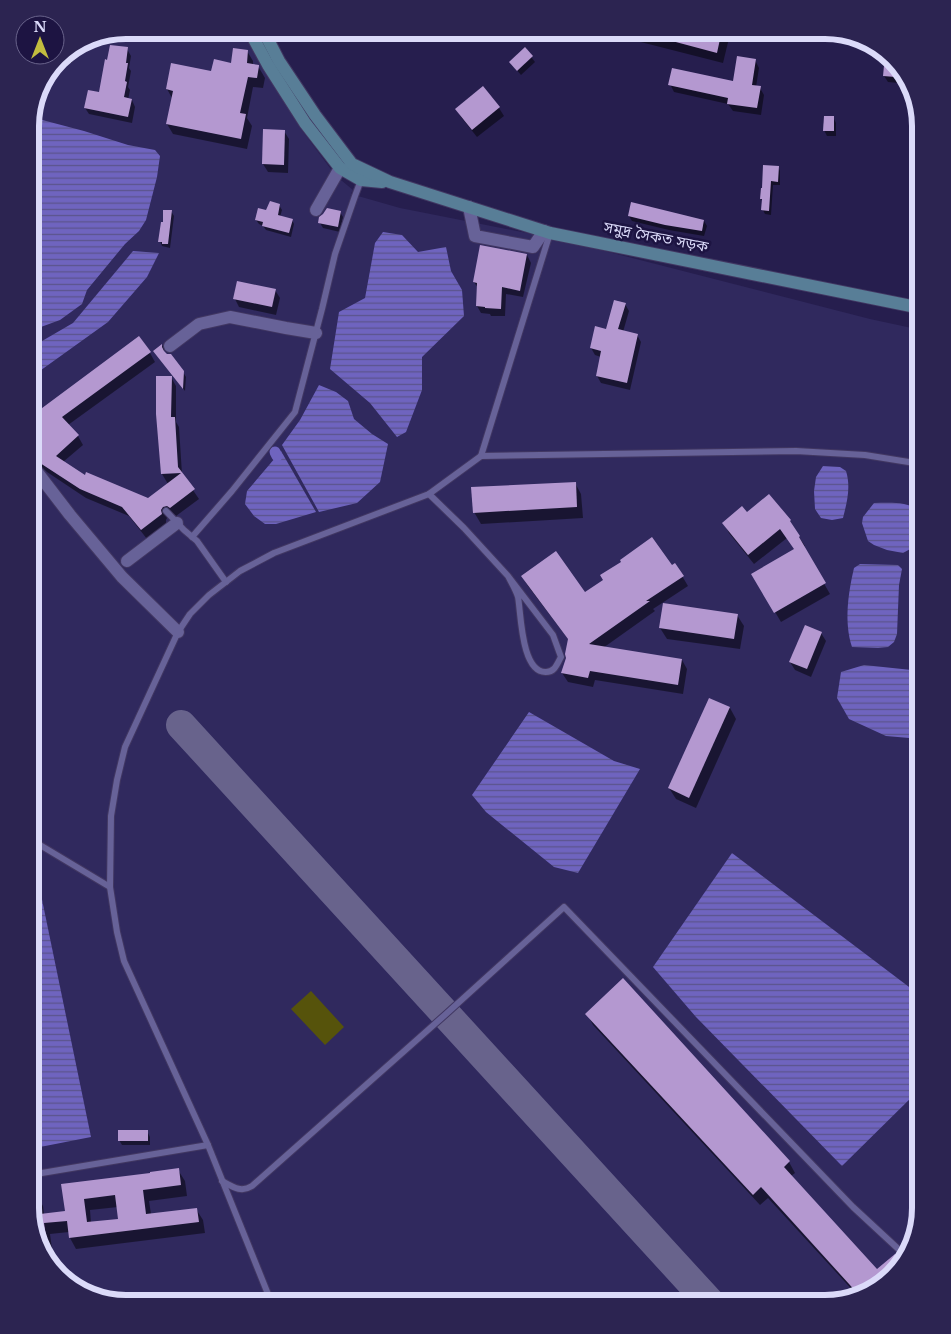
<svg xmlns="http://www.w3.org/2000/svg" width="951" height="1334" font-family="'Libre Baskerville','Noto Sans Bengali',serif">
<defs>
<pattern id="water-rules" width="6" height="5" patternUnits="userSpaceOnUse" patternTransform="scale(1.25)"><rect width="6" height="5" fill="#6f64bf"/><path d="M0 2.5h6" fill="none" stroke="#5b548b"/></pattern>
</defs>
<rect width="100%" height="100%" fill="#261e4e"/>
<path fill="#30295e" d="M126 30H245L280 94 301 129 336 176 353 190 351 194 400 208 562 240 870 319 921 330V1208L908 1256 873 1291 825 1304H120L78 1291 43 1256 30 1208V120L40 83 63 54Z"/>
<path fill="#56530b" d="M311 991 344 1027 325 1045 291 1009Z"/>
<g fill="url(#water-rules)">
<path d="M31 117 84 131 128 145 155 150 160 156 157 177 146 220 139 231 125 244 87 290 82 304 60 320 30 331Z"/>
<path d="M383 232 402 235 418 252 446 247 451 271 462 290 464 316 422 357V390L406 432 397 437 370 403 330 369 339 312 365 298 375 243Z"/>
<path d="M133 251 159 253 147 277 108 322 30 378V348L73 323Z"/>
<path d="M319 385 336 392 348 401 354 419 372 434 388 444 380 482 357 503 319 512 282 445 300 420Z"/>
<path d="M281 451 316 512 276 524H265L254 516 245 504 247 491Z"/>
<path d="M823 466 840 467 846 471C851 487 847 502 843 518L832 520 821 518 815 509 814 491 816 477Z"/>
<path d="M874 503C890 503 907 501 920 511L921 543 903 553 887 550 874 545 868 541 862 523 863 517Z"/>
<path d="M860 564 898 565 902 569 899 585 897 634 894 642 888 647 878 648 852 647C844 622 848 594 854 568Z"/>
<path d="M864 665 921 671V739L886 736 849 719 837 698 841 672Z"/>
<path d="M529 712 614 761 640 769 578 873 554 867 486 812 472 795Z"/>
<path d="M732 853 921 996V1088L842 1166 696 1017 653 967Z"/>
<path d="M39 885 91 1137 30 1149V887Z"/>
</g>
<g fill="#0007" fill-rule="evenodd">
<path d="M621 30H731L723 63 625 38Z"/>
<path d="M108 37 107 42 100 40Z"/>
<path d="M127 49 131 56 129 68 131 71 128 87 130 90 128 100H132L135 107 132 123 89 114 85 108 100 94Z"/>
<path d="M525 49 535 62 521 75 510 62Z"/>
<path d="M72 51V63L58 62 57 61 63 54Z"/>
<path d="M247 51 253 61V65L258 66 265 78 263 88 253 87 247 118 252 126 247 149 173 134 167 124 172 98 167 89 233 64Z"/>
<path d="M886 56 908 78 910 84 888 82 884 76Z"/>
<path d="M755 60 759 68 756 87 760 88 764 95 761 115 733 111 728 104 674 92 670 84 734 83Z"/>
<path d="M483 88 499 108 504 116 477 137 461 117 457 109Z"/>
<path d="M833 117 836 123V136H827L824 130Z"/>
<path d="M284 131 289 139 288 173 268 172 263 164Z"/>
<path d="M778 167 780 171V185H773L771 215 765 214 763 210V202L761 199Z"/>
<path d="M279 205 282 210 280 217 292 220 294 224 291 237 266 230 263 226 259 224 256 220 267 212Z"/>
<path d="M171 211 174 216 170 248 162 246 160 241Z"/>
<path d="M340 212 343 217 340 232 323 228 320 223Z"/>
<path d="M629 216 704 221 707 226 704 236 669 230 632 221Z"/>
<path d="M527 255 531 263 523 297 506 294 505 316H491L490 314 481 313 477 306 478 288 474 282Z"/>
<path d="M275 290 280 298 276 315 239 307 235 299Z"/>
<path d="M625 304 629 311 623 332 637 335 641 342 630 390 601 383 597 376 601 357 595 355 591 348 607 330Z"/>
<path d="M162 345 164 349V353L183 372 186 377 185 391 157 355Z"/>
<path d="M150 353 155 362 68 425 78 436 83 445 63 462 85 476 148 499 168 484 162 474 171 377 176 386V422L179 427 182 474 199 499 176 516 173 515 168 516 166 520V524L147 539 129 516 86 498 47 472 40 465 35 464 30 460V418Z"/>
<path d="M575 483 581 494 583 518 481 524 474 512Z"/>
<path d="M747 514 799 537 805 546 803 547 830 594 781 622 753 575 796 550 787 538 754 564 729 533 724 523Z"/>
<path d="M675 564 688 586 653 609 655 611 603 648 682 660 687 669 683 694 595 680 593 687 568 682 562 673 567 658 569 640 528 586 522 576 585 593 672 566Z"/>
<path d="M737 615 744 626 740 649 667 639 660 628Z"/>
<path d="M821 633 826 641 811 677 795 670 790 662Z"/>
<path d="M710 699 730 708 736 719 696 808 676 799 669 788Z"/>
<path d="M587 1014 789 1162 795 1173 791 1176 877 1271 895 1256 901 1263 873 1291 857 1295 768 1198 760 1205 593 1025Z"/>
<path d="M147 1131 150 1137V1145H122L119 1140Z"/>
<path d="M178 1170 185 1181 187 1196 149 1201 151 1214 196 1209 203 1220 205 1233 76 1249 70 1238 69 1232 50 1234 53 1256H43L30 1208 37 1195 43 1206 44 1214 66 1212 63 1185ZM118 1207 119 1220 91 1223 90 1210Z"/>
</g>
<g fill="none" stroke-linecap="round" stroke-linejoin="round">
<path stroke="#6f64bf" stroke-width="11" d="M275 452 277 456"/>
<path stroke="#68638c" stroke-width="30" d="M181 725 711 1304"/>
</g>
<g fill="#b498d0" fill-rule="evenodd">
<path d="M642 30H722L717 53 642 33Z"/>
<path d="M110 45 128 47 126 63H128L125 81 127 82 124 97 132 99 128 117 84 108 88 90 99 92 105 59 107 60Z"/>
<path d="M525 47 533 56 517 71 509 62Z"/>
<path d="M233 48 248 50 247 63 259 65V66L257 78 248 77 240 113 246 114 241 139 166 124 173 91 166 89 171 63 211 71 214 59 231 63Z"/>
<path d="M885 55 908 78 883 76Z"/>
<path d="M737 56 756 59 752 85 761 86 757 108 727 104 728 98 668 85 672 68 733 81Z"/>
<path d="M483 86 500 107 472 130 455 109Z"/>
<path d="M824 116H834V131H823Z"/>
<path d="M263 129 285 130 284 165 262 164Z"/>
<path d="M763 165 779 166 778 182 771 181 769 211 761 210 762 199H760L761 188H762Z"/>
<path d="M270 201 280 204 278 215 293 219 289 233 262 226 263 222 255 220 258 208 266 210Z"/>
<path d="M631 202 704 220 702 231 665 225 628 216Z"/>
<path d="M327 208 341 211 338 227 318 223 319 217 323 214Z"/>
<path d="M163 210H172L168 244H162V242H158L161 222H163Z"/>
<path d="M480 245 527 254 520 291 502 287 501 309 485 308V307L476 306 477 283 473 282Z"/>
<path d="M237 281 276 289 272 307 233 299Z"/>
<path d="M614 300 626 303 618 329 638 334 627 383 596 376 601 351 590 348 595 326 606 329Z"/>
<path d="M139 336 151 352 62 417 79 435 56 456 85 475 86 472 148 498 181 473 161 474 156 414V376H172L171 417H175L178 467 195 489 170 508 167 506 163 507 161 510 162 514 141 530 122 507 80 489 40 463 34 456 30 455V417Z"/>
<path d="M162 344V347L164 351 167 354H171L184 371 183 389 153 351Z"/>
<path d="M576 482 577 507 473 513 471 487Z"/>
<path d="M769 494 791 520 790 521 800 536 799 537 826 583 774 613 751 574 794 549 780 529 748 555 722 523 742 506 747 512Z"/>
<path d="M652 537 672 565 675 563 684 576 646 601H650L589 644 682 659 678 685 590 671 588 678 561 673 566 658 565 654 568 639 521 576 556 551 585 592 603 580 600 575 621 562 620 560Z"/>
<path d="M663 603 738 614 734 639 659 628Z"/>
<path d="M805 625 822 632 807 669 789 662Z"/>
<path d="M709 698 730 707 689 798 668 788Z"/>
<path d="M623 978 790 1161 784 1167 877 1269 895 1254 902 1262 873 1291 859 1295 761 1187 753 1195 585 1014Z"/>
<rect x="118" y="1130" width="30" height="11"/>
<path d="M179 1168 181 1185 143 1190 146 1214 197 1208 199 1222 69 1238 67 1221 44 1223 49 1255 43 1256 30 1208V1182H36L40 1214 65 1211 61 1184 150 1173V1172ZM115 1195 118 1219 87 1222 84 1199Z"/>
</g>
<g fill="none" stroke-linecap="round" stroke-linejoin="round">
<g stroke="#413762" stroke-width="8">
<g id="lane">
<path d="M481 456 550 233"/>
<path d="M429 494 464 528 508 576 553 635 561 657C557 664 555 672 546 672 521 673 521 612 518 597 516 590 511 582 508 576"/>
<path d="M166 511 184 530 197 541 226 582"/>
<path d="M192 537 232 491 295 412 322 309 335 254 355 196 361 180"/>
<path d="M30 839 110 887 117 932 124 961 208 1145 272 1304"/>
<path d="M110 887 111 816 117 780 125 747 178 632 190 614 209 595 240 571 274 553 429 494 481 456 796 451 865 455 921 464"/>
<path d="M30 1175 208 1145"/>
<path d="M222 1181C233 1187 241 1193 252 1186L446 1014 564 907 853 1207 907 1257"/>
</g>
</g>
<g stroke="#413762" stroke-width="14">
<g id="street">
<path d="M469 207 475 236 533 247 544 231"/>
<path d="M316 210 340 168"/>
<path d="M170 346 199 324 230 317 286 328 316 333"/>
<path d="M30 463 70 515 122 577 178 632"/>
<path d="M127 561 177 523"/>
</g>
</g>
<g stroke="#413762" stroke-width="14">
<g id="secondary">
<path d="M249 30 268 65 305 123 340 168 361 180 382 182"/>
<path d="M263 30 279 61 315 115 352 164 390 182 550 233 921 308"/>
</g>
</g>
<use href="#lane" stroke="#676298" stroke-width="6"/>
<use href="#street" stroke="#676298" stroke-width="12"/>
<use href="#secondary" stroke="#587e97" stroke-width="12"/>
</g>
<g text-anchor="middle" stroke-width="5" stroke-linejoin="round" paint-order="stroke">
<g font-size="15" fill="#dbdaf9" stroke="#1d1442">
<text transform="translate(656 237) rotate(11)" y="5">সমুদ্র সৈকত সড়ক</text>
</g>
</g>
<path d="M0 0H951V1334H0ZM126 39H825A87 87 0 0 1 912 126V1208A87 87 0 0 1 825 1295H126A87 87 0 0 1 39 1208V126A87 87 0 0 1 126 39Z" fill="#2c2451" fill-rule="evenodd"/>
<path fill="none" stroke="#dbdaf9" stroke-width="6" d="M126 39H825A87 87 0 0 1 912 126V1208A87 87 0 0 1 825 1295H126A87 87 0 0 1 39 1208V126A87 87 0 0 1 126 39Z"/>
<g transform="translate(40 40)"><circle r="24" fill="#1d1442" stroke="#69638b"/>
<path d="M0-4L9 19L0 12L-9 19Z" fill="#c3bd3f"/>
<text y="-8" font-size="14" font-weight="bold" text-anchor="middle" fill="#dbdaf9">N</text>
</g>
</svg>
